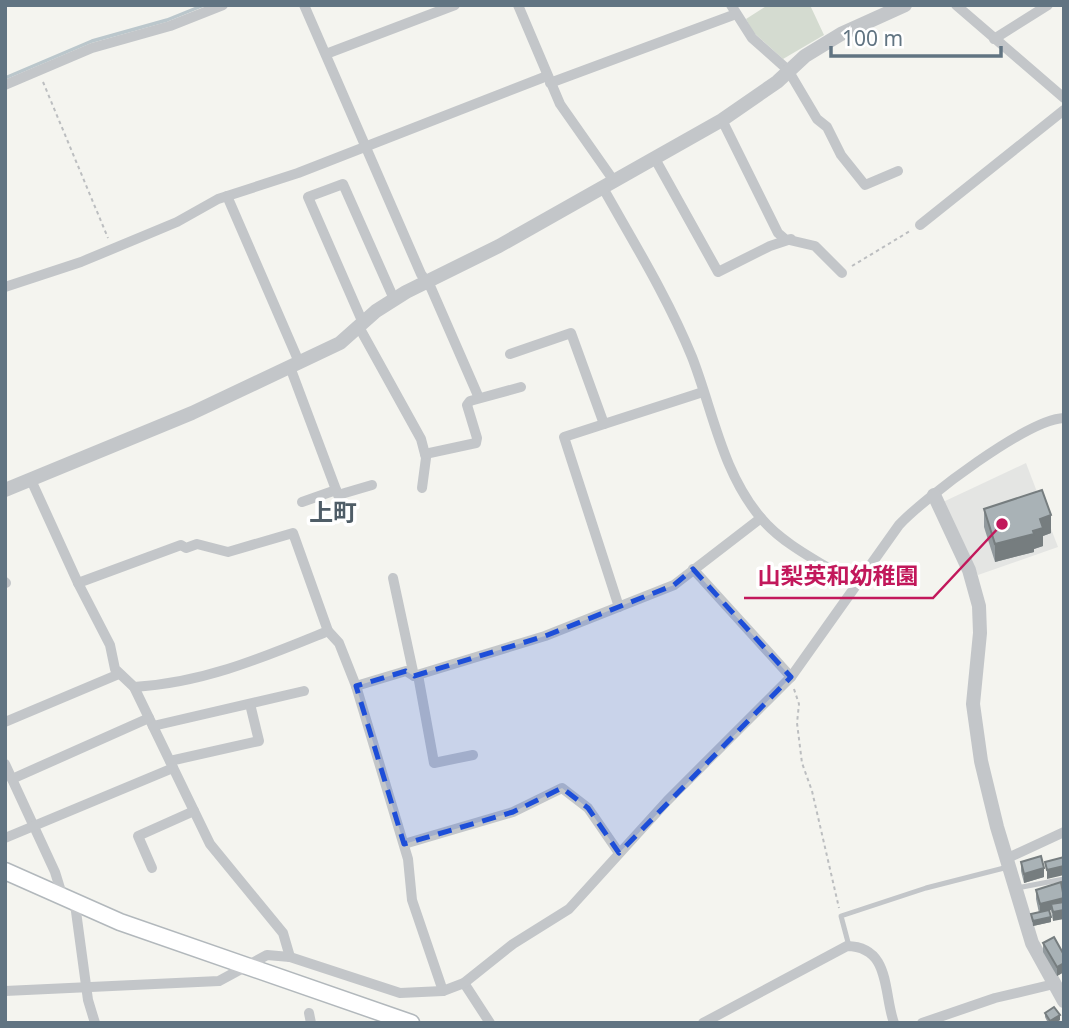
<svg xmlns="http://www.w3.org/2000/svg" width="1069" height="1028" font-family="'Noto Sans','Noto Sans JP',sans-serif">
<rect width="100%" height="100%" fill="#f4f4ef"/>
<path fill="#e4e5e3" d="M1026 463 1058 547 978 575 943 502Z"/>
<path fill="#d4dbd0" d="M768 5H810L824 35 783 59 753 32 746 19Z"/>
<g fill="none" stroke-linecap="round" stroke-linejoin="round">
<path stroke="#bbc7cc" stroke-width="3.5" d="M5 78 92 41 167 20 204 5"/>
<g stroke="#b2b8bc" stroke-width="19">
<path id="secondary" d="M5 871 120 922 411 1023"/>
</g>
<g stroke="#bcbec0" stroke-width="2" stroke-dasharray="3.5 3.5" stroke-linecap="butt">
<path d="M43 82 108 238"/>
<path d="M852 266 910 231"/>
<path d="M794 689 799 704 797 723 802 763 812 791 839 908"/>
</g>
<g stroke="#c3c6c9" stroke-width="5">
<path d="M1017 888 1064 879"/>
<path d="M849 946 841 916 926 888 1008 867"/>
</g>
<g stroke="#c3c6c9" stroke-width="10">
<path d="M304 5 421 274 431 288 479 398"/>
<path d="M518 5 560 104 614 181"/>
<path d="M731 5 752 38 788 70 817 119 827 127 841 155 865 185 898 171"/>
<path d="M956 5 1064 98"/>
<path d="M994 39 1048 5"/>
<path d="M326 54 455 5"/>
<path d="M550 83 736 14"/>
<path d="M5 85 92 48 170 26 223 5"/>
<path d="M722 120 778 233 785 239 815 246 842 273"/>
<path d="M654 157 718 272 770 246 791 239"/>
<path d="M603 188C634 243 668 298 692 357 713 411 722 472 761 518 784 546 826 565 856 585"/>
<path d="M227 196 299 362"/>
<path d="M920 225 1064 110"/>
<path d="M5 287 81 262 177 222 218 199 298 173 547 76"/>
<path d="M363 323 308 197 343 184 394 299"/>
<path d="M359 327 421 439 426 458 422 488"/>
<path d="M510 354 571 333 604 424"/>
<path d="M290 367 338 495 372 485"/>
<path d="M425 454 476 443 477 438 467 405 470 401 521 387"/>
<path d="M31 480 78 583 110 645 115 669 134 687 210 844 283 933 290 957"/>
<path d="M302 502 336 490"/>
<path d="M693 569 791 677"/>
<path d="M393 578 414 676"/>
<path d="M5 582 6 583"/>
<path d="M78 583 181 545 186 548 197 544 228 552 293 533 328 631 339 643 356 686 408 859 412 900 443 991"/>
<path d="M619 607 564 437 703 392"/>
<path d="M418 675 434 763 473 755"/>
<path d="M356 686 406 671 414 676 545 636 674 585 761 518"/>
<path d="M134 687C204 683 264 657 328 631"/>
<path d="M5 722 119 674"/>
<path d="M153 726 304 691"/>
<path d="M170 761 259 741 250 704"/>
<path d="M5 764 55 872 63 898"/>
<path d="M12 779 149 718"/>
<path d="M5 838 173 768"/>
<path d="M404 844 513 812 562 788 588 808 619 853"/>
<path d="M1008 858 1064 832"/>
<path d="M152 868 138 836 194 811"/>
<path d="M75 904 88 1000 95 1023"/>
<path d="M464 983 490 1023"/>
<path d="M5 991 219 981 267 955 290 957 400 993 443 991 464 983 513 944 569 909 667 801 791 677 899 525C924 498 1028 419 1064 418"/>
<path d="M309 1013 311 1023"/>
<path d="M703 1023 847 946C891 947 883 992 894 1023"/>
<path d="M922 1023 995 998 1054 984"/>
</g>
<g stroke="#c3c6c9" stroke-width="14">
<path d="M5 490 192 413 340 343 376 311 406 292 499 246 722 120 777 82 805 56 841 34 905 5"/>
<path d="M934 495 969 570 979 606 980 633 973 704 981 761 997 827 1032 943 1064 1001"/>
</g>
<use href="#secondary" stroke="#fff" stroke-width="16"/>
</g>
<g fill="#91999d">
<path d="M984 509 1051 533 1043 536V546L1034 549V552L995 562 984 527Z"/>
<path d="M1021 862 1044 877 1024 883 1021 871Z"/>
<path d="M1061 882 1053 921 1051 910 1049 911 1051 922 1033 926 1031 914 1039 913 1036 899V890Z"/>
<path d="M1043 943 1064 955V972L1057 976 1043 952Z"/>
<path d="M1045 1013 1060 1020 1055 1023H1048L1045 1017Z"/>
</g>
<g fill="#767d7f">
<path d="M1051 515V533L1043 536V546L1034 549V552L995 562V544L1033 531 1040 519Z"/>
<path d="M1064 866V875L1047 879V870Z"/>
<path d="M1044 868V877L1024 883V874Z"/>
<path d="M1064 898V908L1051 904V910L1040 913V904Z"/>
<path d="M1064 910V919L1053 921V912Z"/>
<path d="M1051 917V922L1033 926V921Z"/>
<path d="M1064 963V972L1057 976V967Z"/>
<path d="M1060 1015V1020L1055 1023H1050V1021Z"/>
</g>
<g fill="#a9b2b6" stroke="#767d7f" stroke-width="2">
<path d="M1042 490 1051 515 1040 519 1043 528 1033 531 1034 534 995 544 984 509Z"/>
<path d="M1041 856 1044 868 1024 874 1021 862Z"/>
<path d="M1064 857V866L1047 870 1045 862Z"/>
<path d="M1061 882 1064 898 1040 904 1036 890Z"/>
<path d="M1064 902V910L1053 912 1051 904Z"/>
<path d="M1049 910 1051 917 1033 921 1031 914Z"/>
<path d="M1054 937 1064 955V963L1057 967 1043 943Z"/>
<path d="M1054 1007 1060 1015 1050 1021 1045 1013Z"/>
</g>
<path fill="#1d4ed8" fill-opacity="0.2" stroke="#1d4ed8" stroke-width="5" stroke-dasharray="14 9" stroke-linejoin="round" d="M693 569 791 677 619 853 588 808 562 788 513 812 404 844 356 686 406 671 414 676 545 636 674 585Z"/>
<g text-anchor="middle" stroke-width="7" stroke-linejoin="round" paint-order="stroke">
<g font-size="24" font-weight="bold" fill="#4f5d67" stroke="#fff">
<text x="333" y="521">上町</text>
</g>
</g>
<path fill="none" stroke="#c2185b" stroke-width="2.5" d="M1002 524L933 598H744"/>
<circle fill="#c2185b" stroke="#fff" stroke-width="2.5" cx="1002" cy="524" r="7"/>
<g font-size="23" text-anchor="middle" font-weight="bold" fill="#c2185b" stroke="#fff" stroke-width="7" stroke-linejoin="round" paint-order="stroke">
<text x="838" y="584">山梨英和幼稚園</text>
</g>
<rect width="1069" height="1028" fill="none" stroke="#617482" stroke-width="14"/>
<path d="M831 46v10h170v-10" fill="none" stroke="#617482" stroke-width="3.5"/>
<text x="842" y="46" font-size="21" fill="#617482" stroke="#ffffff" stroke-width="5" paint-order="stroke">100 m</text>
</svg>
